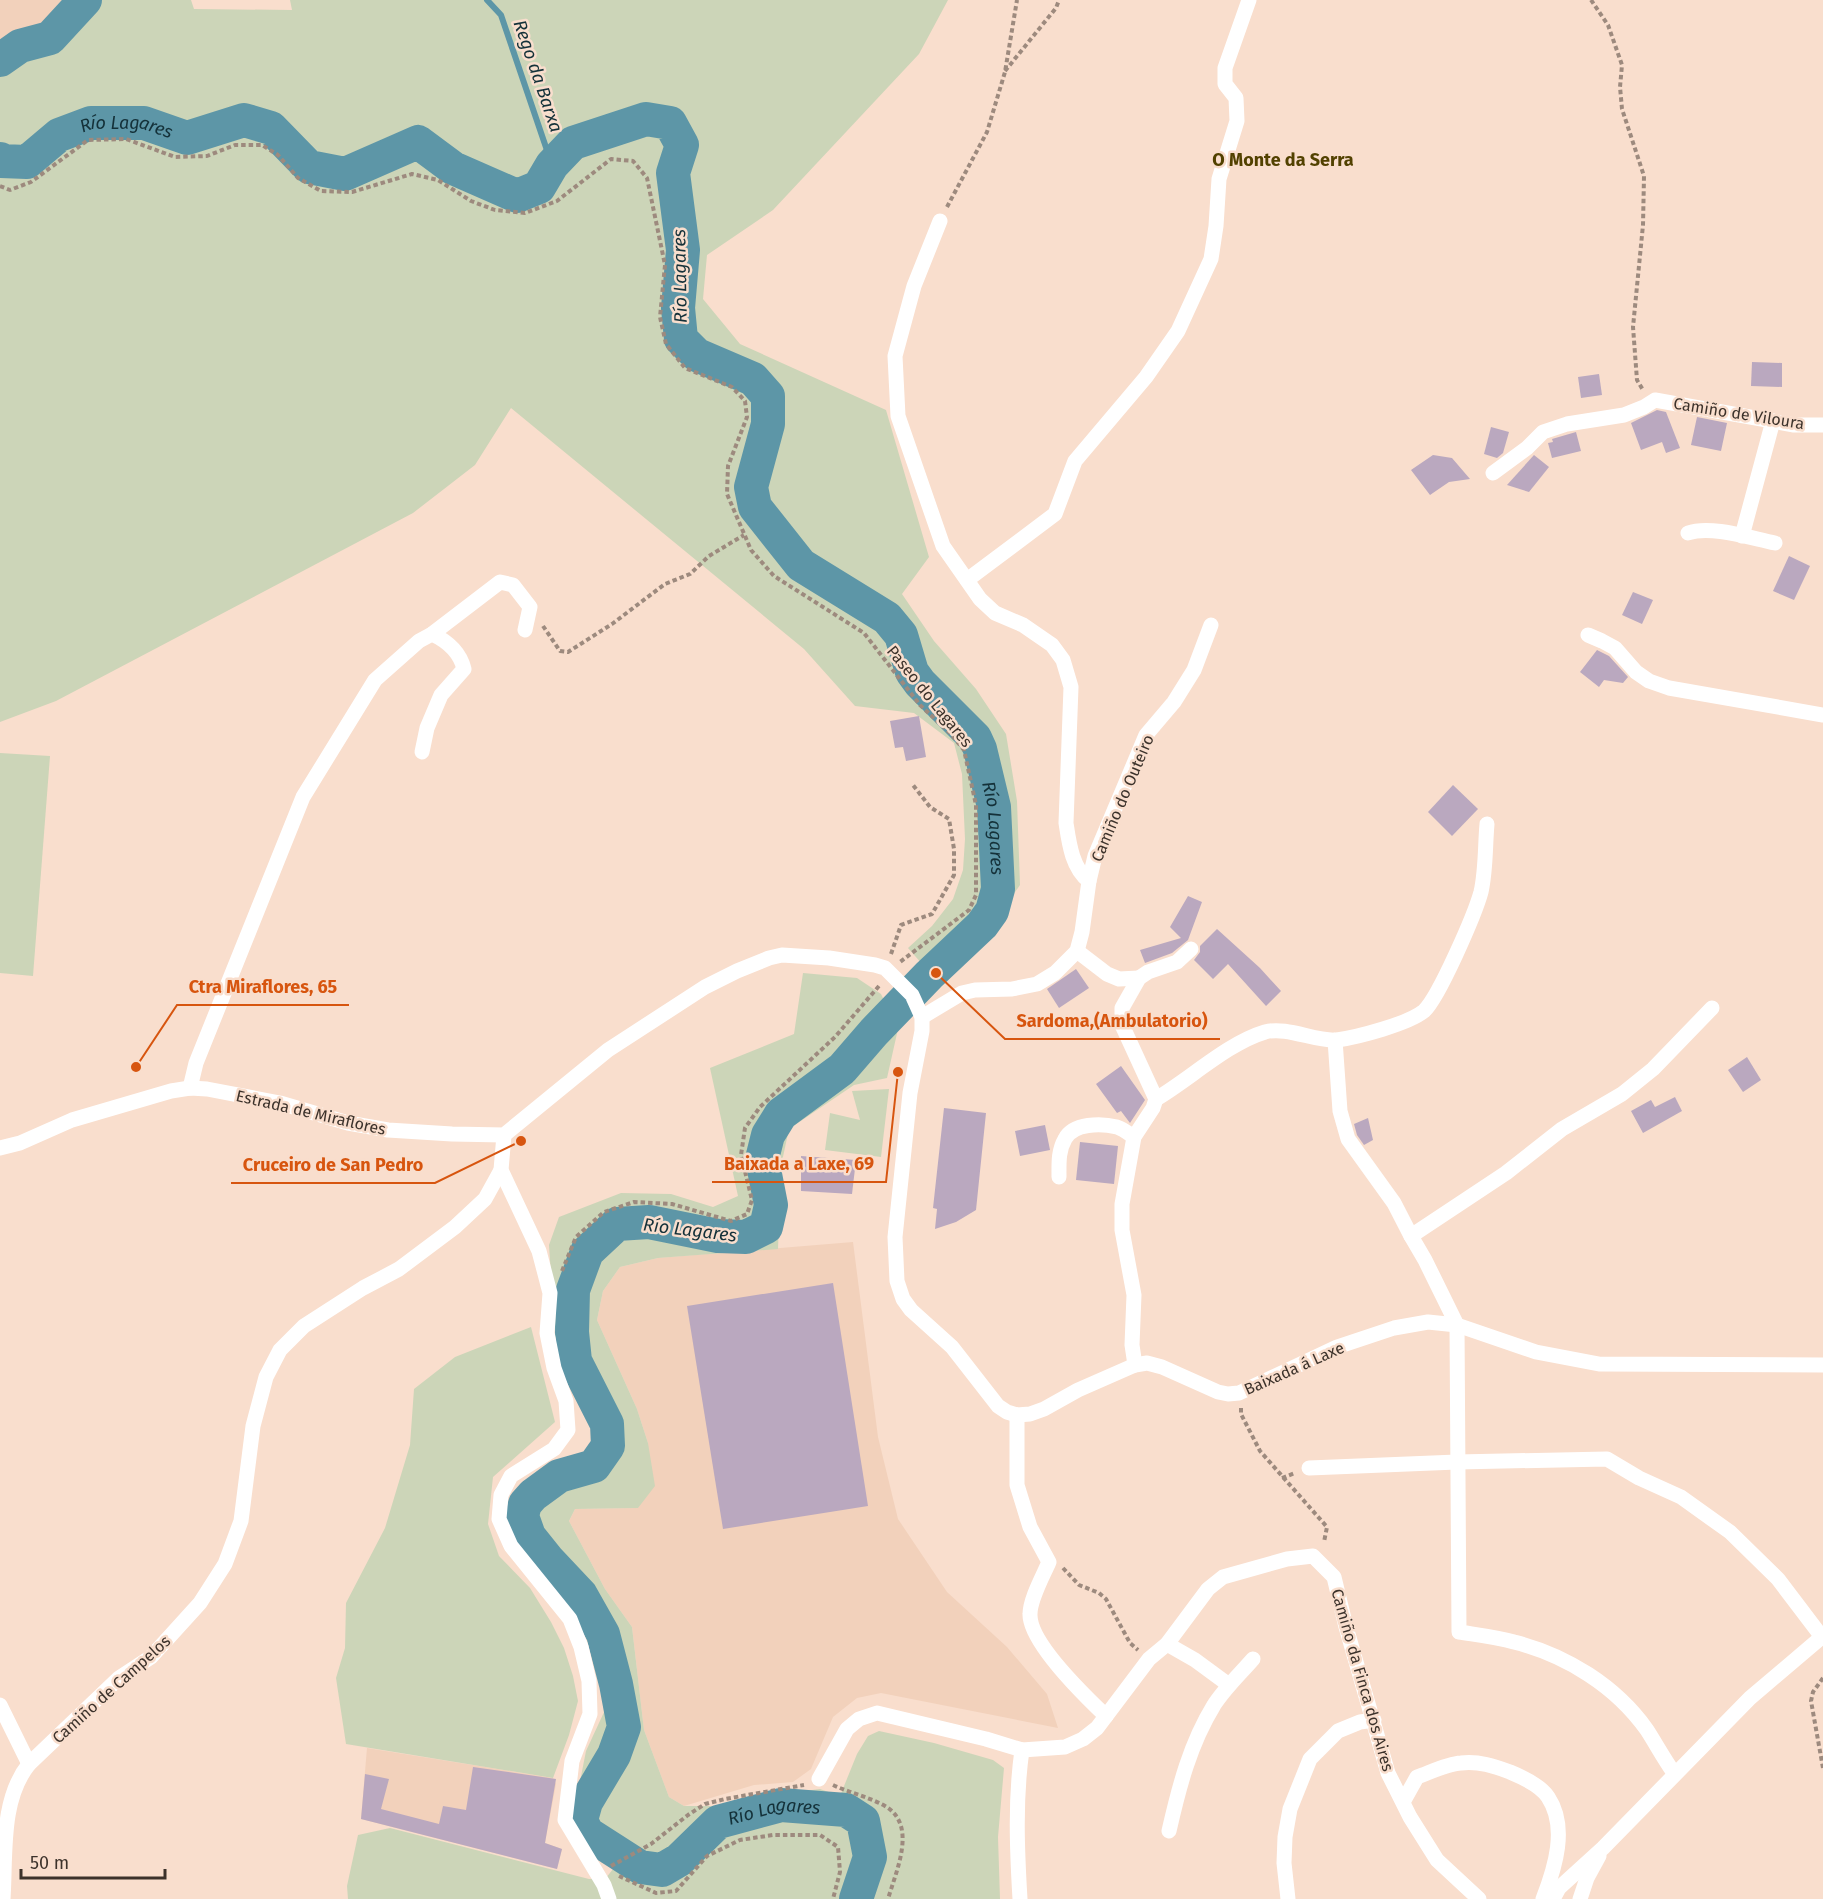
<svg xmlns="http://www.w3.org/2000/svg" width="1823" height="1899" font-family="'Fira Sans',sans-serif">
<rect width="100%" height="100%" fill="#f9decd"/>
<g fill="#f2d1bb">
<path d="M0 0H68L43 27 15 35 0 44Z"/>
<path d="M853 1242 878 1437 898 1519 947 1592 1007 1647 1047 1694 1058 1728 881 1693 857 1698 833 1717 811 1769 793 1782 754 1785 684 1806 669 1797 644 1730 632 1627 605 1589 569 1521 575 1509 638 1508 648 1443 637 1409 597 1320 603 1291 620 1267 658 1258Z"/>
<path d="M367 1748 553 1778 556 1784 545 1843 562 1849 557 1869 361 1819Z"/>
</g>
<g fill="#ccd5b8">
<path d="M85 0H191L194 9 292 10 290 0H948L919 54 773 210 707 255 703 299 740 344 886 410 929 557 902 594 934 641 976 689 1006 734 1017 801 1020 885 981 941 938 982 908 948 932 926 953 899 963 870 965 839 962 774 954 743 914 713 855 706 804 649 511 408 475 465 413 513 56 701 0 722V59L84 9Z"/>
<path d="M0 753 50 756 33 976 0 973Z"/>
<path d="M803 973 857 978 881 994 898 1029 887 1078 854 1085 789 1129 781 1166 778 1249 658 1258 620 1267 603 1291 597 1320 637 1409 648 1443 655 1486 638 1508 575 1509 569 1521 605 1589 632 1627 644 1730 669 1797 684 1806H715L755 1797 820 1789 840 1796 857 1754 868 1736 879 1731 934 1743 993 1760 1004 1768 998 1837 1000 1899H348L347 1886 358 1835 390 1828 589 1879 606 1878 627 1851 602 1863 574 1812 586 1751 605 1710 601 1666 580 1616 542 1570 515 1520 519 1497 551 1471 591 1458 599 1432 586 1400 555 1336 549 1245 559 1217 621 1193 671 1194 713 1207 738 1196 710 1068 794 1034Z"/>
<path d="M889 1089 881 1157 825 1150 830 1113 860 1120 852 1091Z"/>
<path d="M531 1327 555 1422 493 1477 488 1524 499 1556 530 1588 551 1622 564 1648 573 1676 578 1701 569 1735 553 1778 346 1744 336 1678 345 1648 346 1603 385 1528 410 1445 414 1389 455 1357Z"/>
</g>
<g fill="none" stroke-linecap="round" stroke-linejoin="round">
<path stroke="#5d96a7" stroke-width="6" d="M487 0 501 15 552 165"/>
<g stroke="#5d96a7" stroke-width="34">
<path d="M0 60 20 46 50 38 85 0"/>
<path id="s1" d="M0 159 1 161 27 162 59 135 91 123H144L187 138 244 120 271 128 309 167 345 174 418 142 453 168 517 196 539 187 552 165 573 143 646 119 670 123 682 145 673 173 683 250 678 308 681 339 697 355 753 379 768 396V424L751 487 755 507 801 565 887 618 901 635 912 672 920 683 975 738 980 749 994 807 998 889 992 911 982 925 929 975 874 1032 842 1069 781 1114 768 1135 762 1159 771 1205 766 1227 746 1237 718 1236 649 1222 617 1224 587 1252 573 1290 572 1332 575 1361 607 1424 608 1446 594 1466 559 1476 533 1495 525 1504 522 1516 529 1536 549 1561 581 1595 603 1634 616 1684 624 1727 614 1755 586 1802 581 1820 587 1833 640 1867 662 1870 679 1860 718 1822 781 1805 846 1810 863 1821 870 1857 856 1899"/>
</g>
</g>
<g fill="#baa8bf">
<path d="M1752 362 1782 363V387L1751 386Z"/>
<path d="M1599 374 1602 395 1581 398 1578 377Z"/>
<path d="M1657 410 1666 412 1680 448 1666 453 1662 442 1641 450 1631 423Z"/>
<path d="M1697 417 1727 423 1721 451 1691 445Z"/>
<path d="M1491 427 1509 432 1503 453 1497 458 1484 454Z"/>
<path d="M1576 432 1581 451 1552 458 1548 443 1553 442 1552 439Z"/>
<path d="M1433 455 1452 458 1470 479 1449 482 1430 495 1411 470Z"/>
<path d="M1534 455 1549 467 1529 492 1507 485Z"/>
<path d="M1789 556 1810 566 1794 600 1773 591Z"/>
<path d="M1633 592 1653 600 1642 624 1622 615Z"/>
<path d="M1597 650 1609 656 1628 677 1623 683 1604 680 1599 687 1580 672Z"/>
<path d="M919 716 926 757 906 761 903 747 895 748 890 721Z"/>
<path d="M1453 785 1478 809 1452 836 1428 812Z"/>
<path d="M1188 896 1202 902 1188 940 1172 953 1145 963 1140 950 1181 938 1170 927Z"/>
<path d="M1217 929 1260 968 1281 991 1266 1006 1228 964 1213 979 1194 960 1200 952V946Z"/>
<path d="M1076 969 1089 988 1059 1008 1047 989Z"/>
<path d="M1747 1057 1761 1080 1743 1092 1728 1070Z"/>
<path d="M1121 1066 1145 1100 1130 1123 1121 1111 1117 1113 1096 1084Z"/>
<path d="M1675 1097 1682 1111 1643 1133 1631 1111 1651 1100 1655 1107Z"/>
<path d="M944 1108 986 1113 976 1210 956 1222 935 1229 937 1209 933 1208Z"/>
<path d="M1368 1118 1373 1140 1364 1145 1357 1135 1354 1124Z"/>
<path d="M1045 1125 1050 1150 1020 1156 1015 1131Z"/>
<path d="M1080 1142 1118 1146 1114 1184 1076 1180Z"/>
<path d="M801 1156 856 1160 852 1194 801 1191Z"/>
<path d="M833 1283 868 1506 723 1529 687 1306Z"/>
<path d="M473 1767 556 1779 545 1843 562 1849 557 1869 361 1819 365 1774 389 1779 381 1809 439 1824 443 1806 466 1810Z"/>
</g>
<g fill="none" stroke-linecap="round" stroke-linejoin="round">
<g stroke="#9d8a7e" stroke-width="4" stroke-dasharray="4.5 3" stroke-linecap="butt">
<path d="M1591 0 1608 25 1622 65 1620 87 1622 109 1644 176 1643 225 1633 327 1637 380 1643 390"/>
<path d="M1005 71 1056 8 1059 0"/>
<path d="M0 186 10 190 31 182 88 140 126 139 175 157 207 156 235 145H262L278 155 298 178 321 191 352 192 412 174 438 180 471 201 495 210 525 213 557 201 611 159 633 161 647 178 665 265 660 317 666 344 685 368 732 387 745 401 747 417 728 466 727 494 751 550 774 576 864 633 920 705 950 733 964 750 976 805V895L969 910 900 962"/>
<path d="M947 207 987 132 1005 72 1017 0"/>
<path d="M543 626 560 651 568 652 612 624 665 584 690 574 709 556 744 535"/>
<path d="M891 954 901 925 932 914 954 875V849L949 819 930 807 913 785"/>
<path d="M562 1271 576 1237 604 1212 634 1202 672 1204 731 1221 747 1214 752 1200 741 1155 745 1128 760 1107 835 1037 879 986"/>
<path d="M1241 1408V1414L1260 1451 1327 1527 1324 1542"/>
<path d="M1282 1478 1295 1473"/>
<path d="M1063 1568 1079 1585 1099 1593 1106 1599 1130 1643 1138 1650"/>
<path d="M1823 1678 1813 1692 1811 1701 1823 1768"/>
<path d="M833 1785C850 1793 869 1797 885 1806 918 1825 896 1871 888 1899"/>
<path d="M611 1866 651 1844 688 1815 705 1804 725 1799 804 1785"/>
<path d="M619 1876 656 1893 676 1891 707 1856 740 1840 773 1835H820L838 1847 840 1872 833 1899"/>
</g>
<g stroke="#fff" stroke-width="15">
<path d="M1493 473 1527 448 1543 432 1567 424 1624 415 1644 407 1655 400 1794 425H1823"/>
<path d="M1688 533C1711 525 1750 538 1775 543"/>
<path d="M1742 536 1773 421"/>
<path d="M967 580 1055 514 1075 461 1146 377 1178 331 1211 259 1216 226 1219 179 1237 121 1236 98 1225 84V68L1249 0"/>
<path d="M1588 635 1602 641 1615 648 1636 672 1649 681 1669 688 1823 715"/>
<path d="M422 752 427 728 441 695 464 669C460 652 447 641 432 634"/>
<path d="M1089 881 1095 856 1146 735 1174 702 1194 670 1211 625"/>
<path d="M1077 951 1107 974 1119 979 1139 978"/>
<path d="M922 1017 962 993 975 990 1012 989 1037 984 1055 973 1077 951 1082 932 1089 881C1072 868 1069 843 1066 823L1071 687 1063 660 1052 645 1023 625 995 613 980 599 943 546 898 416 895 356 914 286 940 221"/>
<path d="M1335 1040 1340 1111 1348 1139 1394 1203 1411 1236"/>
<path d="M190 1088 196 1063 303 797 375 680 419 641 432 634 500 582 513 585 530 607 525 630"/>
<path d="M1156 1099 1122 1025V1008L1139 978 1148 972 1177 962 1191 949"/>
<path d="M504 1135 501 1170 539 1251 550 1293 547 1333 554 1368 566 1401 568 1430 554 1449 511 1476 501 1495 499 1519 511 1546 570 1619 581 1647 589 1681 590 1714 572 1761 565 1820 604 1885 609 1899"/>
<path d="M0 1148 20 1143 72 1120 171 1091 190 1088 207 1089 280 1103 348 1123 388 1130 452 1134 504 1135 608 1050 705 987 737 971 769 958 782 955 829 958 875 965 885 968 912 995 922 1017V1031L910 1093 895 1237 897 1281 903 1299 911 1310 952 1347 998 1406 1007 1412 1017 1415 1030 1414 1044 1409 1078 1390 1135 1365 1147 1363 1162 1367 1218 1392 1228 1394 1239 1393 1337 1347 1394 1328 1428 1322 1457 1325 1536 1352 1599 1364 1823 1365"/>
<path d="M1059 1177C1059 1164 1058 1151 1065 1139 1073 1123 1101 1123 1117 1127 1123 1129 1128 1133 1134 1137"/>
<path d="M1135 1365 1132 1345 1134 1295 1122 1230V1204L1134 1137 1153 1108 1156 1099C1190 1079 1228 1043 1265 1032 1287 1026 1316 1042 1337 1040 1358 1037 1408 1024 1424 1011 1439 997 1475 914 1481 892 1486 870 1485 846 1487 824"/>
<path d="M1017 1415V1485L1030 1527 1049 1562C1043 1576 1030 1599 1030 1614 1029 1642 1086 1697 1106 1716"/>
<path d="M1309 1468 1457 1462 1607 1459 1639 1478 1681 1497 1730 1532 1778 1579 1822 1637"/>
<path d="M1167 1644 1195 1660 1229 1685"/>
<path d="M0 1705 29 1764"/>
<path d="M1674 1773C1664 1759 1656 1744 1647 1730 1616 1686 1566 1655 1514 1642 1496 1637 1478 1635 1459 1632L1457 1325 1425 1260 1411 1236 1506 1173 1562 1129 1622 1094 1653 1069 1712 1008"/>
<path d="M819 1779 847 1729 859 1719 877 1713 986 1739 1022 1750 1065 1747 1083 1739 1097 1728 1149 1659 1167 1644 1208 1589 1223 1577 1287 1559 1313 1556 1334 1577 1346 1627 1388 1773 1410 1817 1437 1860 1479 1899"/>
<path d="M1403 1802 1417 1777C1431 1772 1447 1764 1461 1763 1479 1761 1494 1766 1510 1772 1522 1777 1541 1786 1548 1797 1568 1827 1555 1868 1543 1899"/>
<path d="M1169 1831C1179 1787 1190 1744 1214 1705 1225 1688 1240 1674 1253 1659"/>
<path d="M3 1899C6 1855 0 1800 29 1764L119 1678 151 1657 200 1603 225 1564 241 1521 253 1426 266 1377 280 1350 304 1326 363 1288 399 1269 455 1227 485 1199 501 1170"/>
<path d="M1020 1899C1017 1849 1015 1799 1022 1750"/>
<path d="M1288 1899 1284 1863 1285 1837 1290 1809 1310 1759 1338 1731 1360 1722 1374 1720"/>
<path d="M1553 1899 1559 1888 1603 1848 1750 1698 1823 1636"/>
<path d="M1580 1899 1587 1878 1599 1856"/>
</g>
</g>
<g text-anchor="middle" stroke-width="5" stroke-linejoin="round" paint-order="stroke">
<g font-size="16" fill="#3c322b" stroke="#f9decd">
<text transform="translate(1739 413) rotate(9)" y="6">Camiño de Viloura</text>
<text transform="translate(930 696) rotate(51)" y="6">Paseo do Lagares</text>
<text transform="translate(1122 798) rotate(-67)" y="6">Camiño do Outeiro</text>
<text transform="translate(311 1112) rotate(13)" y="6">Estrada de Miraflores</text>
<text transform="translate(1294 1368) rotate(-24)" y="6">Baixada á Laxe</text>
<text transform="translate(1363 1680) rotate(74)" y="6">Camiño da Finca dos Aires</text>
<text transform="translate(111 1689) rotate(-42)" y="6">Camiño de Campelos</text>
</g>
<g font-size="18" font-style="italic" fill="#143139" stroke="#f9decd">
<text transform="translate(538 76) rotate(71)" y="6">Rego da Barxa</text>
<text dy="6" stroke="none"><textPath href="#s1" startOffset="140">Río Lagares</textPath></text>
<text transform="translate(680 276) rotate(-91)" y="6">Río Lagares</text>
<text dy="6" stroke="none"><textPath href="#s1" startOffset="1617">Río Lagares</textPath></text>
<text transform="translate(690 1230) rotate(7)" y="6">Río Lagares</text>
<text dy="6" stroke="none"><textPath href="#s1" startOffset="3204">Río Lagares</textPath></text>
</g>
<g font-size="18" font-weight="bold" fill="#524100" stroke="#f9decd">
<text x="1283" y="166">O Monte da Serra</text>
</g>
</g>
<path fill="none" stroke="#d7550f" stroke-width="2" d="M136 1067L177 1005H349M936 973L1005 1039H1220M898 1072L886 1182H712M521 1141L435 1183H231"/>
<g fill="#d7550f" stroke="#f9decd" stroke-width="2">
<circle cx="136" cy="1067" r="6"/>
<circle cx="936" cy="973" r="6"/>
<circle cx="898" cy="1072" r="6"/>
<circle cx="521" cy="1141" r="6"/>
</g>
<g font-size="18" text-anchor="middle" font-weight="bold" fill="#d7550f" stroke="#f9decd" stroke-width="5" stroke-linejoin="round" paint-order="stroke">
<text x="263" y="993">Ctra Miraflores, 65</text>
<text x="1112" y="1027">Sardoma,(Ambulatorio)</text>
<text x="799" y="1170">Baixada a Laxe, 69</text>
<text x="333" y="1171">Cruceiro de San Pedro</text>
</g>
<path d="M21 1869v9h144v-9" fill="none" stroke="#3c322b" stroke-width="3"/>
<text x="30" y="1869" font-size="18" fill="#3c322b" stroke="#f9decd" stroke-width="4.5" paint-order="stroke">50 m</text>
</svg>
